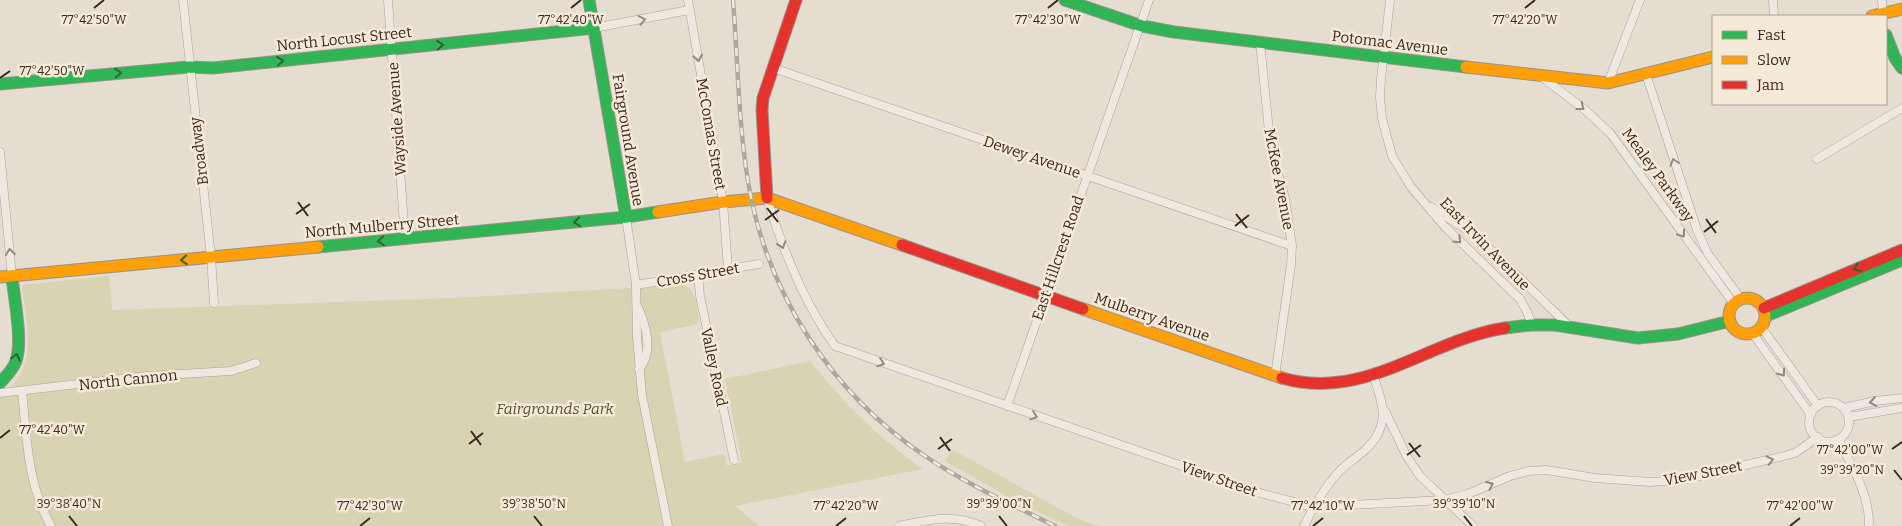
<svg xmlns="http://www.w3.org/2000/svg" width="1902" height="526" font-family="Bitter,serif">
<rect width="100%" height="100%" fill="#e5ddd0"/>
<g fill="#d7d3b3">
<path d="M109 276 112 310 451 298 631 288 632 290 679 283C698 287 697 309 699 324L660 332 685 462 724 454 727 466 742 462 725 379 810 361C845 404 878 438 923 469L735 506 759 526H0V394C41 370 26 324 22 285Z"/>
<path d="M953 450 1080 520 1099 526H1069L1019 503 945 461Z"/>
</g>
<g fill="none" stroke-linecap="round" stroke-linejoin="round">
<g stroke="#aba298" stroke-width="9">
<g id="street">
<path d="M183 0 211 257 214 303"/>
<path d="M388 0 405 239"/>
<path d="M688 0 723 202 728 269"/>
<path d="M1390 0 1381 79 1380 97 1382 118 1392 156 1411 187 1445 227 1520 299 1527 312 1532 325"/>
<path d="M1773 0 1774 16"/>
<path d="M1882 0 1883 14"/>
<path d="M594 28 689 10"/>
<path d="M1260 43 1271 150 1285 198 1292 246 1291 265 1275 376"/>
<path d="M773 68 1292 246"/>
<path d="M1646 74 1697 230 1708 254 1741 299"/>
<path d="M1542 77 1584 109 1610 133 1734 304"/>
<path d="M1608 83 1640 0"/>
<path d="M0 152 12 276"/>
<path d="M1817 159 1902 108"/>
<path d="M767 198C783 251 803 301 835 346L1260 493 1313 507 1444 500 1468 494 1510 476 1528 471 1547 470 1595 478 1650 482 1682 480 1780 457 1795 453 1818 437"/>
<path d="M1431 207 1469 231 1489 248 1569 326"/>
<path d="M626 217 636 285 637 337 642 395 668 526"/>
<path d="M698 274 700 296 734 460"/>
<path d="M636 285 759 264"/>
<path d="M638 307C646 326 654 351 639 369"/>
<path d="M1762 328 1818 406"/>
<path d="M1753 334 1811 415"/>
<path d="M22 391C27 438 27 484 51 526"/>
<path d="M0 393 147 376 231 371 256 363"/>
<circle cx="1829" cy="422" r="20"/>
<path d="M1007 406 1149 0"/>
<path d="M1844 408 1875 401 1902 398"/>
<path d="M1385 411 1406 455 1420 476 1473 526"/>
<path d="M1849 417 1902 408"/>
<path d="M1838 439C1852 466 1870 496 1869 526"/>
<path d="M899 526C928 520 953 513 981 526"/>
<path d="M1304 526C1313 508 1323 489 1337 474 1345 464 1357 458 1366 449 1391 426 1383 403 1373 375"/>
</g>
</g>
<g stroke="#9a9288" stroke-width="13">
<g id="fast">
<path d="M589 0 626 217"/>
<path d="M1065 0 1142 26 1174 32 1466 67"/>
<path d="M1886 35 1895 58 1902 68"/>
<path d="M0 84 189 67 213 68 594 28"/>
<path d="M318 247 626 217 658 212"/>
<path d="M1766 316 1902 260"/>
<path d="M1505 328 1531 325H1555L1638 338 1678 334 1730 321"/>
<path d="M0 383C6 376 13 370 16 361 23 340 14 299 12 276"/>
</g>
</g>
<g stroke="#9a9288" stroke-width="13">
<g id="slow">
<path d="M1872 16 1902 9"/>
<path d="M1466 67 1608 83 1713 57"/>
<path d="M658 212 723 202 767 198 902 245"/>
<path d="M0 277 318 247"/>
<circle cx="1747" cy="316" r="18"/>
<path d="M1083 309 1282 378"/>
</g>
</g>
<g stroke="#9a9288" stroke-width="13">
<g id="jam">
<path d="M767 198 762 110 763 98 796 0"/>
<path d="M902 245 1083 309"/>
<path d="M1764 308 1902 250"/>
<path d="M1282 378C1365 402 1427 340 1505 328"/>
</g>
</g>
<use href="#street" stroke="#eee8e1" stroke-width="8"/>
<use href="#fast" stroke="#30b455" stroke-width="11"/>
<use href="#slow" stroke="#ff9f0a" stroke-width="11"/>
<use href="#jam" stroke="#e5322d" stroke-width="11"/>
<g stroke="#ada7a1" stroke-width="4.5">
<path id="rail" d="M733 0C738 60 738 121 748 181 766 292 831 393 925 456 966 484 1011 504 1055 526"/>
</g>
<use href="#rail" stroke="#f5e9d7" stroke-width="2.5" stroke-dasharray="8" stroke-linecap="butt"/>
</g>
<defs><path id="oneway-chevron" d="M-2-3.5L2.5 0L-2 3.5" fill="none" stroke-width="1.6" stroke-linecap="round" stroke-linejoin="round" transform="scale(1.25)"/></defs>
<g stroke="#948980">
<use href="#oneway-chevron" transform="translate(642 20) rotate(-11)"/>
<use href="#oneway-chevron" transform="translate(698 58) rotate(80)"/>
<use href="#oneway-chevron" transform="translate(1581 107) rotate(38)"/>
<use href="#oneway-chevron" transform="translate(1674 162) rotate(-108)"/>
<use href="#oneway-chevron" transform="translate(1682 234) rotate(54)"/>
<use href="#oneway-chevron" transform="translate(1458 240) rotate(44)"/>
<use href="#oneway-chevron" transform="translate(782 245) rotate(71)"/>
<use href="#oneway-chevron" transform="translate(10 252) rotate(-96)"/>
<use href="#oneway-chevron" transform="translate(881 363) rotate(19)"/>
<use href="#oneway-chevron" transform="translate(1782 373) rotate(54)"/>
<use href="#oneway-chevron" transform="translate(1873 402) rotate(170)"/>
<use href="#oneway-chevron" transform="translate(1034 416) rotate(19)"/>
<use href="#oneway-chevron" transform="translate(1770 460) rotate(-13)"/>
<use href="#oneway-chevron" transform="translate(1490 485) rotate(-23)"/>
</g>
<g stroke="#366135">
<use href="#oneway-chevron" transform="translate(440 45) rotate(-5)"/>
<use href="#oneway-chevron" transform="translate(280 61) rotate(-6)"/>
<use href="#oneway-chevron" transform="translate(118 73) rotate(-5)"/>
<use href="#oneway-chevron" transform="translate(577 222) rotate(175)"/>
<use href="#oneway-chevron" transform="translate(381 241) rotate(175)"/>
<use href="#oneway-chevron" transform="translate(184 260) rotate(175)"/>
<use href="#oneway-chevron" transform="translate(1857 268) rotate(158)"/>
<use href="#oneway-chevron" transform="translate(16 357) rotate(-76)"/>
</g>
<path fill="none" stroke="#3a2a20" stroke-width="2" d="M94 8 104 0M571 8 581 0M1048 8 1058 0M1525 8 1535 0M0 78 10 71M298 202 308 216M767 208 778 222M296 214 310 204M1236 214 1247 228M1706 219 1716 233M765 220 779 210M1235 226 1249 215M1704 232 1718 221M471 431 481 445M940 437 950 451M0 438 10 430M1409 443 1420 457M469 444 483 433M938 449 952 439M1892 449 1902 442M1407 455 1421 445M1894 470 1902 480M69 516 77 526M534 516 542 526M999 516 1007 526M1464 516 1472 526M360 526 370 518M836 526 846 518M1313 526 1323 518M1790 526 1800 518"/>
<g text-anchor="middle" stroke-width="5" stroke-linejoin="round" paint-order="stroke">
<g font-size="15" fill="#3a2a20" stroke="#f5e9d7">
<text transform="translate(344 39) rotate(-6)" y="5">North Locust Street</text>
<text transform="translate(1390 43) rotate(7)" y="5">Potomac Avenue</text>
<text transform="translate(397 119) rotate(-94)" y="5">Wayside Avenue</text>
<text transform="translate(711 134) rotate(80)" y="5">McComas Street</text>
<text transform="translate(628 140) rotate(81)" y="5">Fairground Avenue</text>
<text transform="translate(199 151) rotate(-97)" y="5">Broadway</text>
<text transform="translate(1032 157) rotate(19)" y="5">Dewey Avenue</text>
<text transform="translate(1658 175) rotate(54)" y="5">Mealey Parkway</text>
<text transform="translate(1279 179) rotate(79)" y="5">McKee Avenue</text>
<text transform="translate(382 226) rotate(-5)" y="5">North Mulberry Street</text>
<text transform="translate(1485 244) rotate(46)" y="5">East Irvin Avenue</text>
<text transform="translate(1058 258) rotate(-71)" y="5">East Hillcrest Road</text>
<text transform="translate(698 275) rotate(-10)" y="5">Cross Street</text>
<text transform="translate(1152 317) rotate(19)" y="5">Mulberry Avenue</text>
<text transform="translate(714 367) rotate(78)" y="5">Valley Road</text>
<text transform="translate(128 380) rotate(-6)" y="5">North Cannon</text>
<text transform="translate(1703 473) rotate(-11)" y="5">View Street</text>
<text transform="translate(1219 479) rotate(19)" y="5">View Street</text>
</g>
<g font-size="15" font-style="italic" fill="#4f5528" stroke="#f5e9d7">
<text x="555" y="414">Fairgrounds Park</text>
</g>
</g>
<g font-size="12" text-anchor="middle" fill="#3a2a20" stroke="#f5e9d7" stroke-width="5" stroke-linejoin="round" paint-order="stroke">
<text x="94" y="24">77°42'50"W</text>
<text x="571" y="24">77°42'40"W</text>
<text x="1048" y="24">77°42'30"W</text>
<text x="1525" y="24">77°42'20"W</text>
<text x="52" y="75">77°42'50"W</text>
<text x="52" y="434">77°42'40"W</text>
<text x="1850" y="454">77°42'00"W</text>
<text x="1852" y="474">39°39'20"N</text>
<text x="69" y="508">39°38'40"N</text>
<text x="534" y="508">39°38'50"N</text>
<text x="999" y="508">39°39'00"N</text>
<text x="1464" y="508">39°39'10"N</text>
<text x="370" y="510">77°42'30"W</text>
<text x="846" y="510">77°42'20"W</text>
<text x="1323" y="510">77°42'10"W</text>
<text x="1800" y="510">77°42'00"W</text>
</g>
<rect x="1712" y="15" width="175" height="90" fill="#f5e9d7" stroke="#aa9d8e"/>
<rect x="1722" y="31" width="25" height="8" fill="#30b455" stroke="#aa9d8e"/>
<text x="1757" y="40" font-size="15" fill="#3a2a20">Fast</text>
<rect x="1722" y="56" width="25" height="8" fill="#ff9f0a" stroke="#aa9d8e"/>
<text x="1757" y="65" font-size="15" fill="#3a2a20">Slow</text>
<rect x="1722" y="81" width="25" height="8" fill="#e5322d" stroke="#aa9d8e"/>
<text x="1757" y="90" font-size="15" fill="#3a2a20">Jam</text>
</svg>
